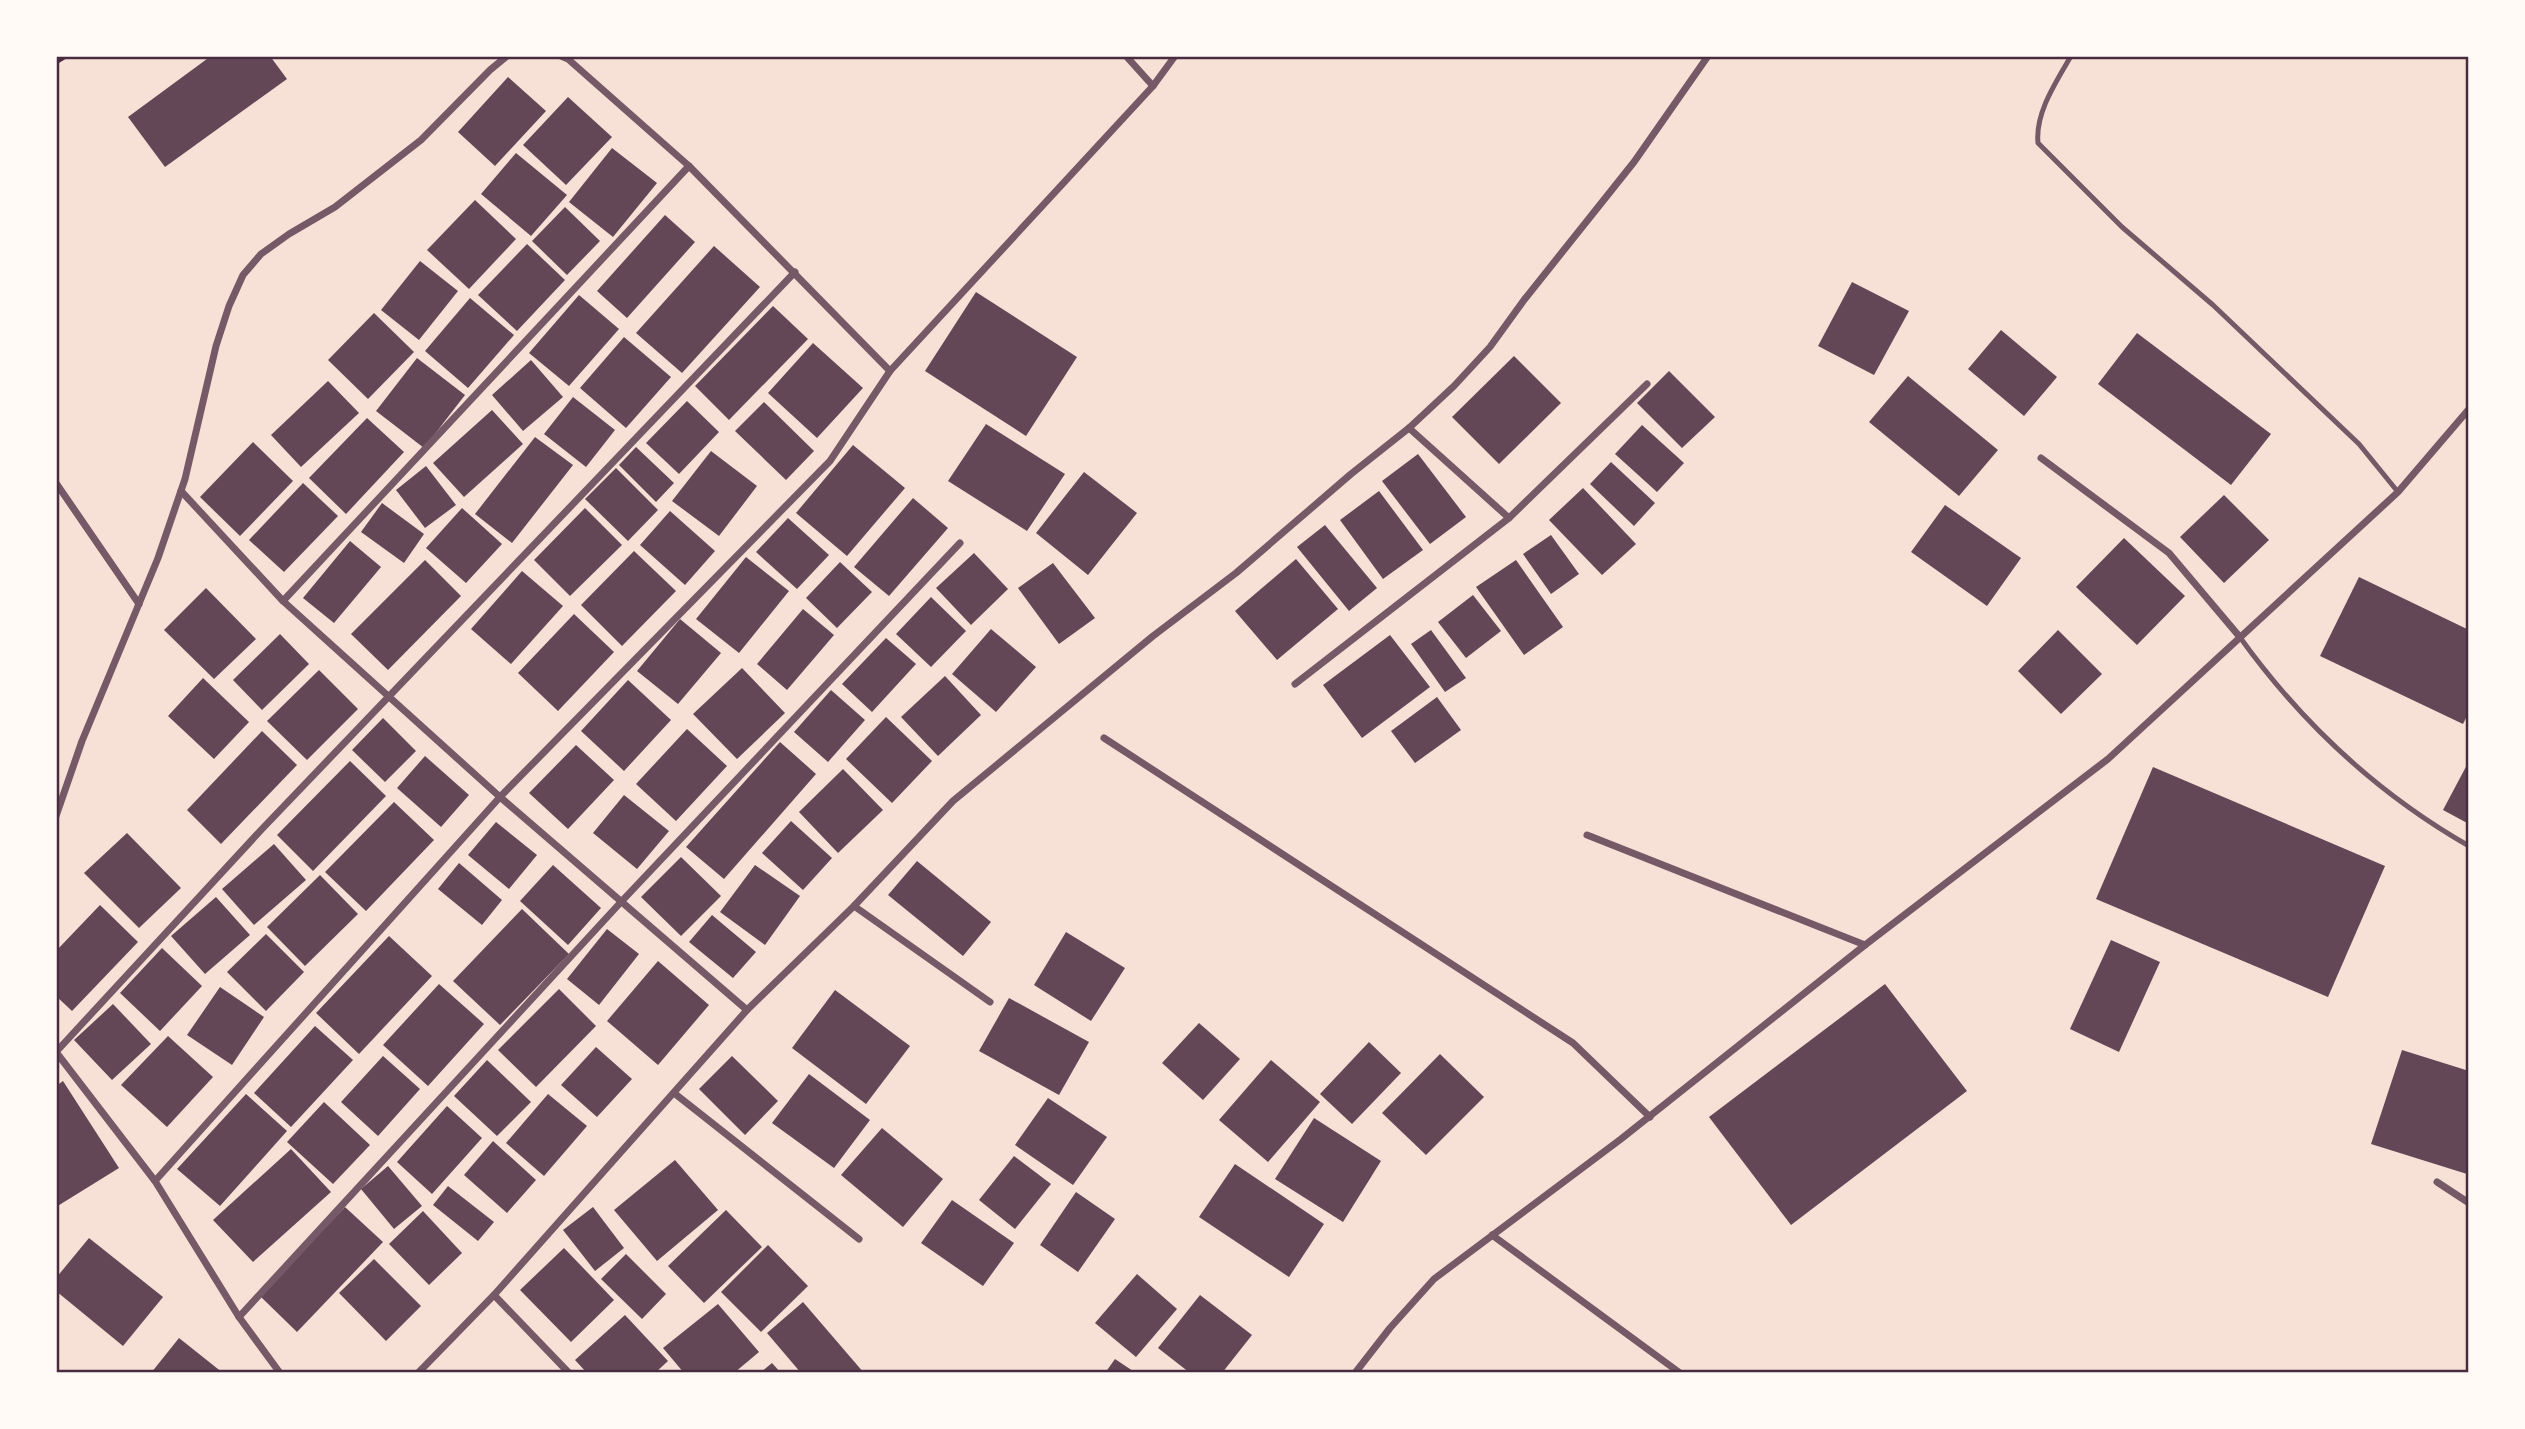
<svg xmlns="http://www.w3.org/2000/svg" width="2525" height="1429" font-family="Figtree,sans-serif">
<rect width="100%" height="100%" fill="#f7e1d7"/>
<g fill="#644757">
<path d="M211 56H270L287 79 165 167 128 117Z"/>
<path d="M508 77 546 111 495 166 458 132Z"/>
<path d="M568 97 612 137 566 185 523 145Z"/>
<path d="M612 148 657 183 613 237 569 202Z"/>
<path d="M516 153 567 195 531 236 481 194Z"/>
<path d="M475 200 516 239 469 289 427 250Z"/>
<path d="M565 207 600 241 567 275 532 241Z"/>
<path d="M665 215 695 242 627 318 597 291Z"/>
<path d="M527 244 565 280 517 331 478 295Z"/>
<path d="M714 246 760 287 682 373 636 333Z"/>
<path d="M420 261 458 291 419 340 381 310Z"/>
<path d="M1852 282 1909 311 1874 375 1818 346Z"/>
<path d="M976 292 1077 357 1026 436 925 371Z"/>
<path d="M579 295 619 329 569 386 529 353Z"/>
<path d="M470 298 514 335 468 388 425 351Z"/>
<path d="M773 306 808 339 729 420 695 386Z"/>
<path d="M374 313 414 352 368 399 328 360Z"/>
<path d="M2001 330 2057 377 2024 416 1968 369Z"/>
<path d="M2137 333 2271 434 2231 485 2098 384Z"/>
<path d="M624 337 671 377 626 428 580 388Z"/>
<path d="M813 343 863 388 817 438 768 393Z"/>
<path d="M1514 356 1561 403 1499 464 1452 417Z"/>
<path d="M417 358 465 395 424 448 376 411Z"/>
<path d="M531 360 563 397 523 431 492 395Z"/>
<path d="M1669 371 1715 417 1682 448 1637 403Z"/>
<path d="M1908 376 1998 450 1959 496 1869 422Z"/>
<path d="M328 381 359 413 301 467 271 435Z"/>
<path d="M573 397 615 430 586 467 544 434Z"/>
<path d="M687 401 719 432 679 474 646 443Z"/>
<path d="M764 402 814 451 786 480 735 431Z"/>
<path d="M492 410 523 444 464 497 433 463Z"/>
<path d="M367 418 404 452 346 514 309 478Z"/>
<path d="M986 424 1065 474 1027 531 948 481Z"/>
<path d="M1642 425 1684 463 1657 492 1615 454Z"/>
<path d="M535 437 573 465 512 543 475 514Z"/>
<path d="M253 442 293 481 240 536 200 497Z"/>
<path d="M853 445 905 488 847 556 796 513Z"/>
<path d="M636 447 674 483 656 502 619 465Z"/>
<path d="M711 451 757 486 719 536 672 501Z"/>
<path d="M1418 454 1466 517 1430 544 1382 481Z"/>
<path d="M1611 462 1655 503 1634 526 1590 484Z"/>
<path d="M426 466 456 505 425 528 396 490Z"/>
<path d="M616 468 658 510 628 541 585 499Z"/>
<path d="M1084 472 1137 513 1088 575 1036 533Z"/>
<path d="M303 483 338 516 284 572 249 540Z"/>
<path d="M1583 488 1636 544 1602 575 1549 520Z"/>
<path d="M1379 491 1423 550 1383 579 1340 520Z"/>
<path d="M2224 495 2269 540 2224 583 2180 537Z"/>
<path d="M913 498 948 528 889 596 854 567Z"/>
<path d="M382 503 424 534 404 563 361 532Z"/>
<path d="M1945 505 2021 558 1987 606 1911 552Z"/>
<path d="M462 508 502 544 466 583 426 548Z"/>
<path d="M585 508 622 545 570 596 534 560Z"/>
<path d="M670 511 715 551 685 585 640 545Z"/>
<path d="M788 518 829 555 797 589 756 552Z"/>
<path d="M1325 525 1377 588 1349 611 1297 547Z"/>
<path d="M1551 535 1579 574 1551 594 1523 554Z"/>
<path d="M2124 538 2185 596 2137 645 2076 587Z"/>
<path d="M350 541 381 567 334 623 303 598Z"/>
<path d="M634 551 676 591 622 646 581 605Z"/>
<path d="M974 553 1008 589 971 625 936 588Z"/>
<path d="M746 557 789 591 739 653 696 619Z"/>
<path d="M1296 559 1338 609 1277 660 1235 611Z"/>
<path d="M425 560 461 596 388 670 351 634Z"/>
<path d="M1516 560 1563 627 1524 655 1476 587Z"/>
<path d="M840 562 872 592 837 628 806 598Z"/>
<path d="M1053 563 1095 618 1059 644 1018 588Z"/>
<path d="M522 571 563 606 511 664 471 629Z"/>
<path d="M2359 577 2469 630V712L2463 724 2320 656Z"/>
<path d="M206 588 256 639 214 679 164 630Z"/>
<path d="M1473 595 1501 631 1466 658 1438 622Z"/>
<path d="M931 597 966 631 931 667 896 634Z"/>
<path d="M803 609 834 635 787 690 757 664Z"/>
<path d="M574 614 614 652 558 711 518 673Z"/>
<path d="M680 619 721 653 678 704 637 671Z"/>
<path d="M991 629 1036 667 996 712 952 674Z"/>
<path d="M1431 630 1466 678 1445 692 1411 644Z"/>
<path d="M2058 630 2102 674 2061 714 2018 671Z"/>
<path d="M280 634 309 664 262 710 233 680Z"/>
<path d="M1390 635 1430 687 1362 738 1323 685Z"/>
<path d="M886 638 916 664 872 712 842 684Z"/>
<path d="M742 668 785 713 737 759 693 714Z"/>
<path d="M319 670 358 709 307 760 267 721Z"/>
<path d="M945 676 981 715 938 756 901 717Z"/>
<path d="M203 678 249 722 214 759 168 716Z"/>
<path d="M628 680 671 720 624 771 581 731Z"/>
<path d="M831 690 865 720 828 762 794 732Z"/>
<path d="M1437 697 1461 730 1415 763 1391 731Z"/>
<path d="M886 717 932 761 892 803 846 759Z"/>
<path d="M383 718 416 751 385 782 352 750Z"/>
<path d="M687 729 727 766 676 821 636 784Z"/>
<path d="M262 731 297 765 221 844 187 810Z"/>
<path d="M780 742 816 774 724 879 686 847Z"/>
<path d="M576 745 614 780 568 829 529 793Z"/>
<path d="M425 756 469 795 441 827 397 788Z"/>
<path d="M350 761 386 796 313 871 277 835Z"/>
<path d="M2469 761V824L2443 810Z"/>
<path d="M2153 767 2385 866 2328 997 2096 899Z"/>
<path d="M843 769 883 810 838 853 799 812Z"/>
<path d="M624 795 669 831 637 869 593 833Z"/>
<path d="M394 802 434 840 366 911 325 872Z"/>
<path d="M791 821 832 858 803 890 762 853Z"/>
<path d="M496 822 537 855 509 889 468 855Z"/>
<path d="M127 833 181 888 139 928 84 873Z"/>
<path d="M274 844 306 880 254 925 222 889Z"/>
<path d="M681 857 721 896 681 936 641 897Z"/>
<path d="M917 861 991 922 963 956 888 895Z"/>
<path d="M459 863 502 900 482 925 438 889Z"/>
<path d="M553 865 601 908 568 945 520 901Z"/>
<path d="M755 865 800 896 765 945 720 912Z"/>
<path d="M320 875 358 914 305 966 267 927Z"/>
<path d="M216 897 250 935 205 974 171 936Z"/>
<path d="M100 905 138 942 72 1011 56 996V951Z"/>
<path d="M522 909 569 954 500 1025 453 981Z"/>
<path d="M712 915 756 952 733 978 689 942Z"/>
<path d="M607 929 639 954 599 1005 567 979Z"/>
<path d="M1066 932 1125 968 1091 1021 1034 985Z"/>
<path d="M266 934 304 972 266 1011 227 972Z"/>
<path d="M389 936 432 976 359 1054 316 1013Z"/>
<path d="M2111 940 2160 962 2119 1052 2070 1029Z"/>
<path d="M162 948 202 986 160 1031 120 993Z"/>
<path d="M658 961 709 1005 658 1065 607 1021Z"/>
<path d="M439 984 484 1024 428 1086 383 1045Z"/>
<path d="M1885 984 1967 1091 1791 1225 1709 1117Z"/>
<path d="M220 987 264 1017 232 1065 187 1035Z"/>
<path d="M559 989 596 1026 536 1087 498 1050Z"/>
<path d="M835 990 910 1046 866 1104 792 1048Z"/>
<path d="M1009 998 1089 1042 1059 1095 979 1051Z"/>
<path d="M113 1004 151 1044 112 1080 74 1040Z"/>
<path d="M1199 1023 1240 1059 1203 1100 1162 1063Z"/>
<path d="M315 1026 353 1060 291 1127 254 1093Z"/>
<path d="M168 1036 213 1077 167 1127 121 1085Z"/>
<path d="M1369 1042 1401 1073 1352 1124 1320 1094Z"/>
<path d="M596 1047 632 1079 597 1117 561 1085Z"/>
<path d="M2402 1050 2469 1071V1166L2467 1174 2371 1144Z"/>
<path d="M1440 1054 1484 1097 1426 1155 1382 1113Z"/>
<path d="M383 1056 420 1089 378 1136 341 1102Z"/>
<path d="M732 1056 778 1101 745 1135 699 1089Z"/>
<path d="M487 1060 531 1102 497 1136 454 1096Z"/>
<path d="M1271 1060 1320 1102 1268 1162 1219 1120Z"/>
<path d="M809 1074 870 1120 834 1168 772 1123Z"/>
<path d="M63 1081 119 1168 56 1207V1086Z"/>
<path d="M246 1094 287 1131 220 1206 177 1169Z"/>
<path d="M548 1094 587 1126 544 1176 506 1143Z"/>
<path d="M1048 1098 1107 1137 1073 1185 1015 1145Z"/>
<path d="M324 1102 370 1145 333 1184 287 1142Z"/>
<path d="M447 1106 482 1138 432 1194 397 1162Z"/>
<path d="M1314 1118 1381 1161 1343 1222 1275 1179Z"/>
<path d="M882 1128 943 1179 903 1227 841 1175Z"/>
<path d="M493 1141 536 1180 507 1213 464 1175Z"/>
<path d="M291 1149 331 1192 253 1262 213 1220Z"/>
<path d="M1014 1156 1051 1184 1015 1229 979 1200Z"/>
<path d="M675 1160 718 1210 657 1261 614 1210Z"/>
<path d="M1235 1164 1324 1224 1289 1277 1199 1217Z"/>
<path d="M388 1166 422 1206 394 1229 361 1189Z"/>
<path d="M448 1186 494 1222 478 1241 433 1205Z"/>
<path d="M1076 1192 1115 1219 1078 1272 1040 1245Z"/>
<path d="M952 1200 1014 1243 983 1286 921 1243Z"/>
<path d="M345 1207 383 1242 297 1332 260 1296Z"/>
<path d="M593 1207 624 1248 595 1271 563 1230Z"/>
<path d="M726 1210 762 1247 704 1303 668 1266Z"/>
<path d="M423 1211 462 1253 429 1285 389 1244Z"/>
<path d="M89 1238 163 1297 123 1346 56 1291V1278Z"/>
<path d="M768 1245 808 1286 761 1332 721 1292Z"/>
<path d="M564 1248 614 1300 571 1342 520 1290Z"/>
<path d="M626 1254 666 1294 642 1319 601 1279Z"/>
<path d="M374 1259 421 1306 386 1341 339 1293Z"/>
<path d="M1137 1274 1177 1309 1136 1357 1095 1323Z"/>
<path d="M1200 1295 1252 1335 1222 1373H1190L1158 1348Z"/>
<path d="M803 1302 864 1373H801L767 1333Z"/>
<path d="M718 1304 759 1352 734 1373H684L663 1348Z"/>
<path d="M625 1315 668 1361 655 1373H587L575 1360Z"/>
<path d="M179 1338 223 1373H151Z"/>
<path d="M1115 1359 1136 1373H1105Z"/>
<path d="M772 1363 781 1373H760Z"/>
</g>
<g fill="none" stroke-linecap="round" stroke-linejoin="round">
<path stroke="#4a2c40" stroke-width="4.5" d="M56 62 66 56"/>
<g stroke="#755966" stroke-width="5">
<path d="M2071 56C2056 82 2035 113 2038 143L2122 227 2213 305 2359 444 2398 492"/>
<path d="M2239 636C2300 721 2378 794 2469 846"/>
</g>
<g stroke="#755966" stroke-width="7">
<path d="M561 56 568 59 689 166 890 371"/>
<path d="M1126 56 1153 86"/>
<path d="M1409 428 1509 518"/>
<path d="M2041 458 2169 553 2239 636"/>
<path d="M56 483 139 604"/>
<path d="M181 491 283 601 500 797 747 1010"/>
<path d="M283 601 689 166"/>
<path d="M1295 684 1509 518 1647 384"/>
<path d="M1104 738 1573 1043 1650 1117"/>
<path d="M56 816 82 741 158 558 185 479 216 346 229 306 243 275 261 254 289 234 335 207 421 140 490 70 507 56"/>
<path d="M1587 835 1865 945"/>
<path d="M854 906 990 1002"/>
<path d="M56 1052 262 829 795 272"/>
<path d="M56 1052 155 1181 239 1317 280 1373"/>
<path d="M674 1093 859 1239"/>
<path d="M155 1181 500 797 830 461 890 371 1153 86 1175 56"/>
<path d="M2437 1182 2469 1203"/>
<path d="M1492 1235 1680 1373"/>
<path d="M494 1295 569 1373"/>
<path d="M239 1317 621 902 960 543"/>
<path d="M418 1373 494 1295 747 1010 854 906 953 801 1153 636 1236 573 1351 474 1409 428 1454 386 1490 347 1524 300 1634 162 1708 56"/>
<path d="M1355 1373 1390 1328 1434 1279 1621 1139 1865 945 2108 759 2398 492 2469 409"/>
</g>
</g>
<rect width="2525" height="1429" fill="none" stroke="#fffaf5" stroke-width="116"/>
<rect x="58" y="58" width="2409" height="1313" fill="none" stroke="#4a2c40" stroke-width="2.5"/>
</svg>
